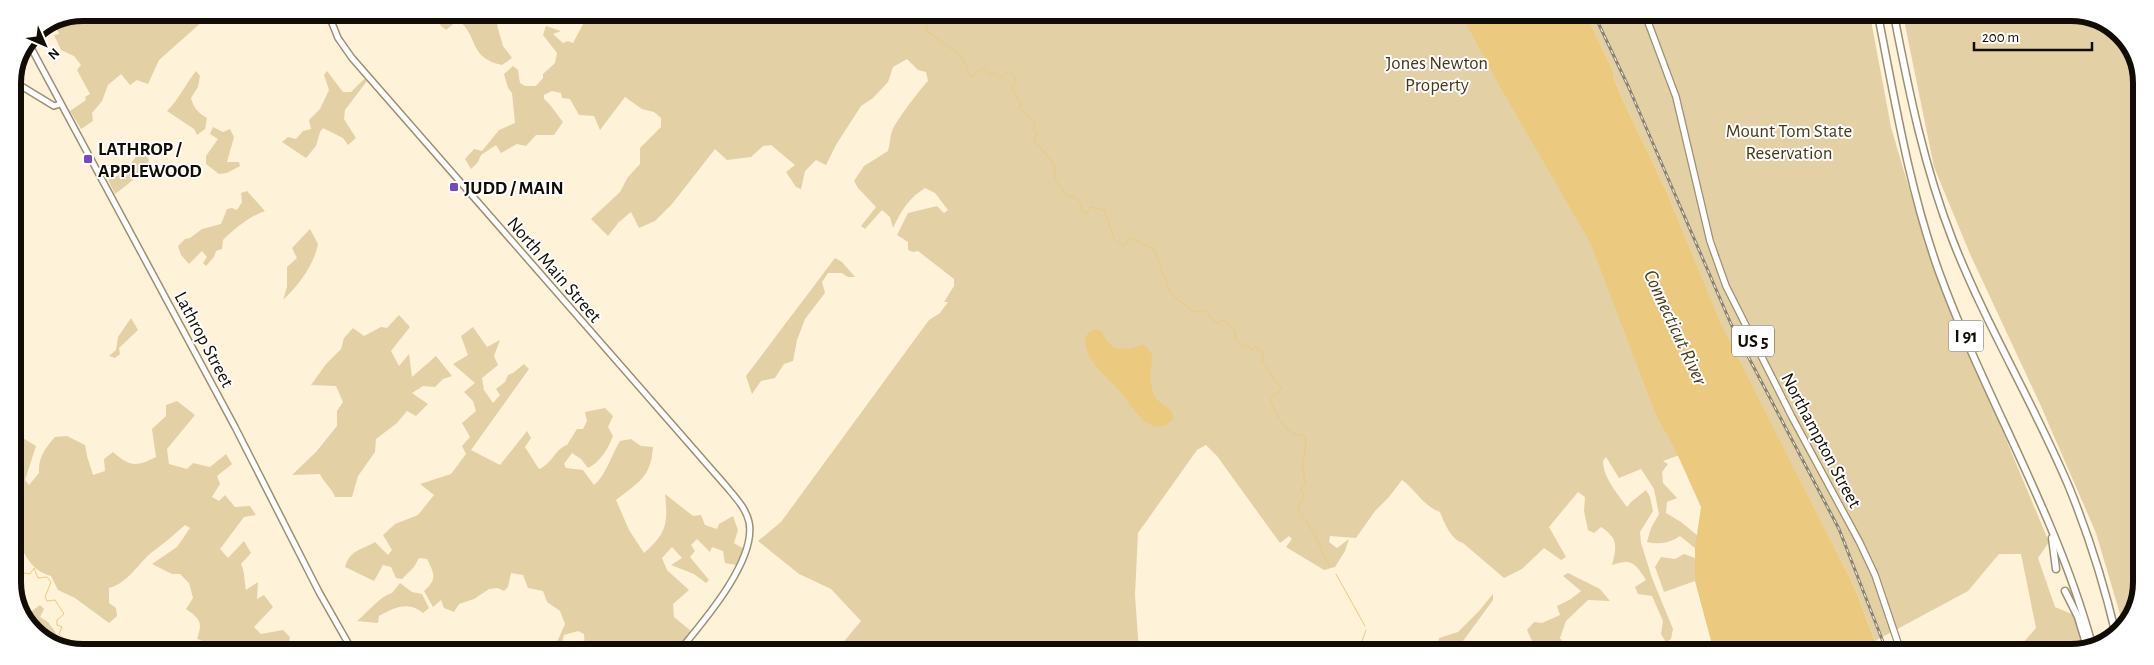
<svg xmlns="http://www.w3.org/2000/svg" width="2154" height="665" font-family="'Alegreya Sans',sans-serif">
<rect width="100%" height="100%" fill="#fef2d9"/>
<g fill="#e3d0a5">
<path d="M84 13H197L203 21 159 60 148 84 137 80 130 85 121 74 108 85 102 101 92 113 93 121 81 129 70 111 86 100 85 97 90 94 77 70 81 65 74 56 61 50 54 35 59 34 55 24Z"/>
<path d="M443 13H509L497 25 503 46 512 58 502 65C468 58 479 36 458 20L446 30 440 25 444 17Z"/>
<path d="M589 13 1477 14 1614 264 1685 453 1663 461 1668 464 1662 472 1663 483 1677 498 1667 502 1666 513 1681 522 1698 536 1695 548 1680 536C1670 543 1659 545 1647 542L1651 528 1659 514 1654 489 1641 469 1619 478 1606 457 1603 461C1603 478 1618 494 1627 507L1631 502 1646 490 1650 497 1653 511 1640 532 1641 543 1652 578 1673 629 1671 639 1666 642 1661 634 1663 621 1652 596 1638 594 1635 587 1646 580C1635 563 1632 558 1612 565 1617 546 1618 538 1601 527L1594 533 1588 530 1584 511 1585 497 1578 492 1549 527 1566 557 1561 560 1544 548 1522 569 1504 578 1463 543C1451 540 1444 522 1440 512 1424 507 1415 489 1402 480L1389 497 1375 511 1356 538 1330 536 1329 542 1337 548 1349 539 1345 551 1335 567 1324 570 1286 547 1292 539 1289 536 1280 543 1217 456 1206 445 1197 450 1138 533 1135 595 1139 651H836L861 621 831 589 799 574 758 541 781 522 929 320 940 313 948 302H944L954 286V279L918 251 913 252 908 250V242L897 235 908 213 937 206 944 213 948 210 935 193 925 188C907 200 902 210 893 228L890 217 882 210 865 229 861 226 876 207 858 188 854 181 864 166 888 151C890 144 890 137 892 131 895 122 921 88 928 81L926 72 918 70 907 59 893 67 888 82 873 98 861 106 836 145 826 165 816 160 805 171 801 189 796 187 786 172 795 165 771 145 763 146 751 157 727 160 715 149 672 204 655 221 639 228 631 212 619 222 608 236 591 219 620 192 628 177 640 164V148L661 127V118L654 112 642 109 625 97 600 130 594 116 579 115 570 99 562 98 561 93 552 91 544 95V99C550 103 558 116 563 122L554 135H536L526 146 517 144 501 153 496 145 481 155 478 162 471 169 465 159 474 149 482 151 499 130 515 123 512 93 508 88 504 74 513 66 518 70 520 83 525 86H536L543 78V74L555 63 557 53 543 35 546 26 561 31 553 34 563 43 568 41 573 43Z"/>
<path d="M1586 14 1870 15 1891 127 1928 253 2049 542 2038 558 2055 607 2074 615 2084 648 2071 652H2015L2036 628 2021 554H1999L1968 591 1875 641 1855 588 1720 323 1666 190 1621 96 1613 76V71Z"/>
<path d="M1903 15H2048L2049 17 2055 15H2089L2124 37 2138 70 2135 73H2139L2141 79 2139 600 2123 624 2096 533 2040 404 1970 254 1934 167Z"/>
<path d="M196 71 200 76 198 87 191 98C193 107 199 114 207 118L205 129 197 135 194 129 167 111C179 99 185 85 196 71Z"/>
<path d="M327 71 343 92H351L364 79 367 81 345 110 344 119 356 138 348 145 343 138 323 128 320 132 316 146 306 158 282 142 288 137 296 139 303 131 311 129 309 120 320 109 329 90 324 75Z"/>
<path d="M213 127 223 132 230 129 234 137 227 162H239L240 166 227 173 219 174 206 164V156L218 139 210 134Z"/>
<path d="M141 149 149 160C145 171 125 187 115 194L108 180 125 172Z"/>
<path d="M247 191 265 211C250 216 234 229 223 240L222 249 216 251 214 257 206 266 203 263 207 257 202 251 189 264 181 255 178 246 185 239 190 238 202 229 221 224 227 209 232 208 237 210 242 202 241 193Z"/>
<path d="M310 229 318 244C314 265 298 286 283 300L287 287V267L297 258 292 248Z"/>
<path d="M835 258 842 262 855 277H848L842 273H828L822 282 825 293 805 319 797 340 793 361 784 364 775 378 761 381 752 394 746 376Z"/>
<path d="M399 315 410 327 391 351 399 366 409 354 412 377 436 356 452 376 443 379 435 387 423 386 412 393 428 404 416 416 407 411 397 423 376 439 375 452 358 476 352 497H335C332 488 324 483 320 474L292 475 316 452 337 426V411L343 402 336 386 311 385 326 364 341 349 344 338 353 328 364 336 381 327 387 328Z"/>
<path d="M131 318 138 330 119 348 120 354 115 358 109 356 116 350 118 337Z"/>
<path d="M473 327 487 347 500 340 494 356 498 365 482 378 484 390 493 403 500 395 496 389 505 382 508 375 513 373 524 364 529 369 471 450 500 465 527 431 531 438 525 447 539 469C552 464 555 449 567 445L577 429H583L587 421 585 412 605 408 613 416 608 427 613 436C608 449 601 461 588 468L581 459 572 453 564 464 566 468 583 470 594 485C605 477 612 454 620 441L631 439 641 446 653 447C651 477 639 482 616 500L629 530 644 553C667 533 668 523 665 494L693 516 701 515 705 525 717 529 719 524 733 516 738 530 734 543 744 549 736 565 725 563 723 551 712 547 710 552 697 539 691 545 695 551 690 557 709 580 706 583 694 574 671 565 682 558 672 547 662 558 667 570 689 590 673 604 674 617 691 631 675 651H585L584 634 578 631 564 635 560 650 554 649 565 624 560 611 547 602 543 591 528 588 523 575 511 573 508 587 504 591 498 588 489 589 474 599 459 604 454 612 444 608 441 600 433 607 424 591C438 579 434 573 427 559L419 558 414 567 402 579 396 578 391 567 383 565 374 581 345 567C350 550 361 550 375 542L388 555 392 550 383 535 395 524 418 515 434 495 420 484 451 474 466 454 462 446 470 437 462 423 476 411 473 401 464 392 475 383 453 364 468 355 461 336Z"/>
<path d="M177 401 195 415 167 449 169 464 187 469 193 463 210 467 226 454 232 464 217 476 220 484 212 497 219 501 225 495 235 507 250 506 256 515 244 517 220 549 228 558 244 541 251 553 241 564C245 572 244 581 246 590L258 582 257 599 264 595 273 607 254 627 261 634 283 630 290 637 287 650H213L211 644 197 639C203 622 200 619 186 609L193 598 189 583 180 574H172L152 564 177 547 190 528 185 525C174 535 163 544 151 553 137 565 128 583 109 588V603L116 608 117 616 109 623 75 598 58 590 51 576C33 571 28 560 19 544L13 546V440L21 437 36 446 25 480 29 485 39 473C38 458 45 448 55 437L67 436 85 445 87 456 93 475 105 471 104 459 113 452C130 467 136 467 156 457L152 429 166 416V405Z"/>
<path d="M1684 554 1695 558V581L1664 592 1655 567 1661 557 1675 559Z"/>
<path d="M1568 573 1600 589 1610 601 1588 600 1566 621 1560 638 1569 652H1535L1536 650 1527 630 1534 622 1542 623 1560 615 1557 606 1571 599 1581 591 1563 576Z"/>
<path d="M400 583 412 592 422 594 429 608 423 613C408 601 395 607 379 616L378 623 357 621C368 612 379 597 392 593Z"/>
<path d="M1493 594V600L1455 652H1435L1439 638 1458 632 1479 611Z"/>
<path d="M40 605 44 609 40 617 48 622 56 633 52 642 36 630 37 628 29 626 24 617Z"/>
</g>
<g fill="#ebca7f">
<path d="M1461 14H1586L1613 71V76L1621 96 1666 190 1720 322 1855 588 1879 652H1714L1695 581V548L1701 507 1675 449 1656 415 1590 242 1500 87Z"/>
<path d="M1096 329 1101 331 1107 341 1114 348 1129 349 1143 345C1156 352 1152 361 1150 373 1149 378 1152 387 1153 393 1156 402 1166 405 1172 412L1173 419C1151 444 1130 402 1118 389 1104 374 1085 361 1085 338L1089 332Z"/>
</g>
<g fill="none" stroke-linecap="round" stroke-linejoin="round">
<g stroke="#ebca7f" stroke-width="1">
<path d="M924 14 927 31 962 57 971 77 984 67 991 76 995 73 1000 78 1008 71 1016 78 1012 90 1021 104 1019 108 1035 122 1033 128 1037 133 1034 140 1054 164 1055 180 1068 196 1075 197 1082 205 1080 209 1086 214 1091 207 1104 210 1114 239 1124 246 1130 238C1139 239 1144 247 1153 248L1171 294 1194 312 1205 310 1215 323 1224 320 1235 330 1236 340"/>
<path d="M1238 342 1243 347 1247 344 1252 350 1255 347 1264 354 1262 362C1271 371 1273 380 1282 389L1270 399C1277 416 1283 434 1304 436L1306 443 1304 458 1302 460 1305 484 1301 489 1304 496 1298 508 1314 534 1330 567"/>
<path d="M13 563 15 572 20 577 24 573 30 574 34 568 38 578 47 577 51 582 45 597 47 601 55 600 64 614 57 620V625L62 627 59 634 69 644V650"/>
<path d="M1336 574 1365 626"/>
<path d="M1363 652 1361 644 1366 630"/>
</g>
<g stroke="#9c8f72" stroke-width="8">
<g id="secondary">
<path d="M328 13 338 38 352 58 726 486C735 497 746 508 749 522 757 560 703 622 679 651"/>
<path d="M29 44 235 427 319 592 352 650"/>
<path d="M13 81 54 106 60 104"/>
</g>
</g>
<g stroke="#9c8f72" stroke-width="8">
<path id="primary" d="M1645 14 1676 97 1710 241 1726 286 1792 417 1860 543 1875 575 1901 652"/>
</g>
<g stroke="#9c8f72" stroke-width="9">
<g id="highway">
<path d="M1878 15C1895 101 1909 188 1939 272 1985 398 2057 515 2092 645"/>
<path d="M1894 15C1909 92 1924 167 1953 241 1986 325 2034 404 2069 487 2089 536 2104 584 2116 635"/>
<path d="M2052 538 2056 569"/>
<path d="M2065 591 2078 617 2087 647"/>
</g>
</g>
<use href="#secondary" stroke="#fff" stroke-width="5"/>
<use href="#primary" stroke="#fff" stroke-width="5.5"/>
<use href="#highway" stroke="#fff" stroke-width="6"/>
<g stroke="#8b8372" stroke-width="3">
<path id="rail" d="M1594 14 1629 88 1731 324 1839 529 1887 652"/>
</g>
<use href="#rail" stroke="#fff" stroke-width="1" stroke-dasharray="4" stroke-linecap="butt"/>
</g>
<g fill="#7549c1" stroke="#fff" stroke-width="2">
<rect x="83" y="154" width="10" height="10" rx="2.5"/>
<rect x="449" y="182" width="10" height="10" rx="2.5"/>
</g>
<g text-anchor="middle" stroke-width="4" stroke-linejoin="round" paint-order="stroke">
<g fill="#fff" stroke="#59564f" stroke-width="1">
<rect x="1948.5" y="320.5" width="35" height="31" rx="4"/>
<rect x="1732" y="325.5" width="42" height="31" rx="4"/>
</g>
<g font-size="18" font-weight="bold" fill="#120d04">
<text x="1966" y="342">I 91</text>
<text x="1753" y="347">US 5</text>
</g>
<g font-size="19" fill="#473918" stroke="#fff">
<text x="1437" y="69">Jones Newton<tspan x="1437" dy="22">Property</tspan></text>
<text x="1789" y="137">Mount Tom State<tspan x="1789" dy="22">Reservation</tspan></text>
</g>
<g font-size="19" font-weight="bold" fill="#120d04" stroke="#fff" text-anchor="start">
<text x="98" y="155">LATHROP /<tspan x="98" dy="22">APPLEWOOD</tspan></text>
<text x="464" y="194">JUDD / MAIN</text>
</g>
<g font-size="19" fill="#120d04" stroke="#fff">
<text transform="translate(555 269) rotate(49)" y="7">North Main Street</text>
<text transform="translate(205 339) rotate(62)" y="7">Lathrop Street</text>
<text transform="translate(1822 440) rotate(62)" y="7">Northampton Street</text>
</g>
<g font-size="20" font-style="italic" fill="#493b1a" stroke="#fff">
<text transform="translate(1676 327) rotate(65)" y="7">Connecticut River</text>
</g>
</g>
<path d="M0 0H2154V665H0ZM83 21H2071A62 62 0 0 1 2133 83V582A62 62 0 0 1 2071 644H83A62 62 0 0 1 21 582V83A62 62 0 0 1 83 21Z" fill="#fff" fill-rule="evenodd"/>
<path fill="none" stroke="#120d04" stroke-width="6" d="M83 21H2071A62 62 0 0 1 2133 83V582A62 62 0 0 1 2071 644H83A62 62 0 0 1 21 582V83A62 62 0 0 1 83 21Z"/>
<g transform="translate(45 45) rotate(135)" stroke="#ffffff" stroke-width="4" paint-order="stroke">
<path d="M0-4L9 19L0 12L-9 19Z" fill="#120d04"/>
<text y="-8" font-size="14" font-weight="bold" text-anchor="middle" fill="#120d04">N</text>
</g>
<path d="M1974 42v8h118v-8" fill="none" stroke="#120d04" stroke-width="2.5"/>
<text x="1982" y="42" font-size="15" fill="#120d04" stroke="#ffffff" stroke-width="4" paint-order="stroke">200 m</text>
</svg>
